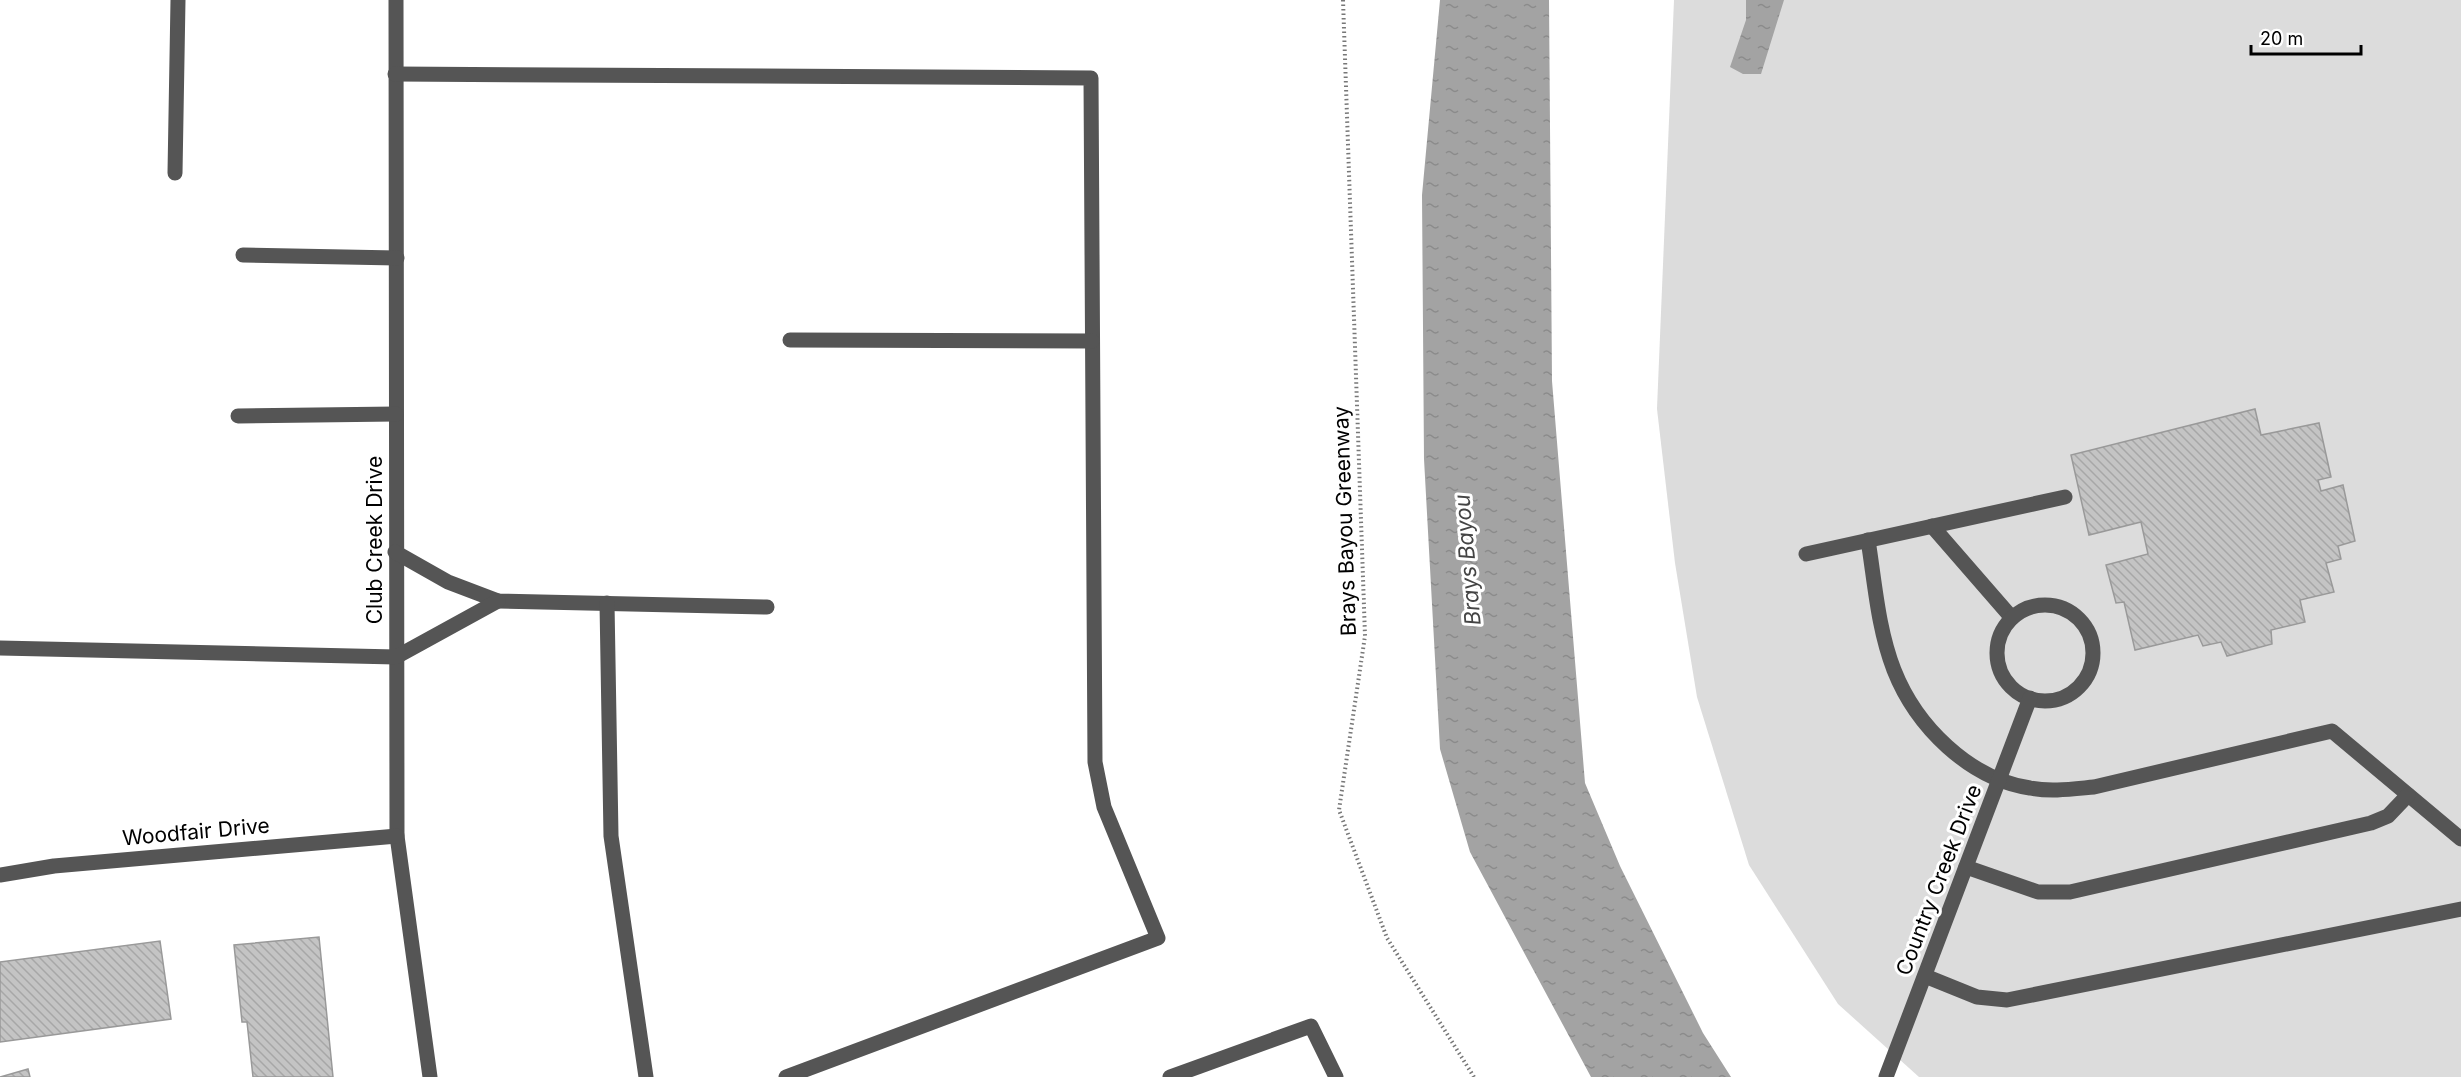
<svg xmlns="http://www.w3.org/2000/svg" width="2461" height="1077" font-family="Inter,sans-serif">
<defs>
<pattern id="water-ripples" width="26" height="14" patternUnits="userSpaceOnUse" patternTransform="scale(1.5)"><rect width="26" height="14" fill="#a3a3a3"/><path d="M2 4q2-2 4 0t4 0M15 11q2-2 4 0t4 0" fill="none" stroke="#8b8b8b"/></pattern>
<pattern id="building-back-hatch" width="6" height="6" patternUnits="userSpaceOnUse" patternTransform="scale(1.5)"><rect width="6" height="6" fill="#c4c4c4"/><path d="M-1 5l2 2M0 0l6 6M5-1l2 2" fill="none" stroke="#a7a7a7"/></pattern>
</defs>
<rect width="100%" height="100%" fill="#fff"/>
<path fill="#dcdcdc" d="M1674 0H2461V1077H1919L1838 1004 1749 865 1697 697 1675 563 1657 409Z"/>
<g fill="url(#water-ripples)">
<path d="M1440 0H1549L1552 381 1585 783 1620 866 1703 1033 1731 1077H1591L1470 852 1440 749 1424 459 1422 195Z"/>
<path d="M1746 0H1784L1761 74H1743L1730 67 1746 20Z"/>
</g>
<g fill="url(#building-back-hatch)" stroke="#999" stroke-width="1.5">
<path d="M2255 409 2261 435 2319 423 2331 477 2318 480 2321 491 2343 485 2355 541 2338 546 2341 559 2326 563 2334 592 2300 600 2305 622 2271 630 2272 644 2227 656 2221 642 2203 646 2198 635 2135 650 2124 602 2116 603 2106 565 2148 554 2141 522 2089 535 2071 455Z"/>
<path d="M319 937 333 1077H253L247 1022H242L234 945Z"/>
<path d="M160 941 171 1019 0 1042V962Z"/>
<path d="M28 1069 30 1077H0Z"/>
</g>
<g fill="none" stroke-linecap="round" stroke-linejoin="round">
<path stroke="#777" stroke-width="4" stroke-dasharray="1.5 3" stroke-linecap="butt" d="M1343 0 1365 636 1339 810 1387 938 1474 1077"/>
<g stroke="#555" stroke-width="15">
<path d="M396 0 397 836 430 1077"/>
<path d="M395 74 1091 78 1095 762 1104 807 1158 938 786 1077"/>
<path d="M175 173 178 0"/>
<path d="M243 255 397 258"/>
<path d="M790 340 1092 341"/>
<path d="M238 416 396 414"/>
<path d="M1932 526 2012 618"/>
<path d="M1868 540C1875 584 1878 629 1894 670 1916 726 1969 779 2030 788 2051 792 2072 789 2094 787L2332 731 2461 839"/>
<path d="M395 552 448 582 498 601 767 607"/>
<path d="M1806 554 2065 497"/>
<path d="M607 603 611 836 646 1077"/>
<circle cx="2045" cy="653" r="48"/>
<path d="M0 648 396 657 498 601"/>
<path d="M1966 867 2038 892H2070L2371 823 2388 816 2408 795"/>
<path d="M0 875 54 866 397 836"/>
<path d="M1925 976 1977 997 2007 1000 2461 909"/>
<path d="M1170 1077 1311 1026 1336 1077"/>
<path d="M1886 1077 2030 698"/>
</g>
</g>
<g text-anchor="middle" stroke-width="6" stroke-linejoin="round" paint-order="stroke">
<g font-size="21" fill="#000" stroke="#fff">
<text transform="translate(1345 521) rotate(-92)" y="7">Brays Bayou Greenway</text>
<text transform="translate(375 540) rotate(-90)" y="7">Club Creek Drive</text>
<text transform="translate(196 832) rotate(-5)" y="7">Woodfair Drive</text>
<text transform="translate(1939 880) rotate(-69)" y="7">Country Creek Drive</text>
</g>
<g font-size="22" font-style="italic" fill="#444" stroke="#fff">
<text transform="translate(1467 560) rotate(-95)" y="8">Brays Bayou</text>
</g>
</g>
<path d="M2251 45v9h110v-9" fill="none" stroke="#000000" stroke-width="3"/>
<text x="2260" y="45" font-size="18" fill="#000000" stroke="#ffffff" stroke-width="4.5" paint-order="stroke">20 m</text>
</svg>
